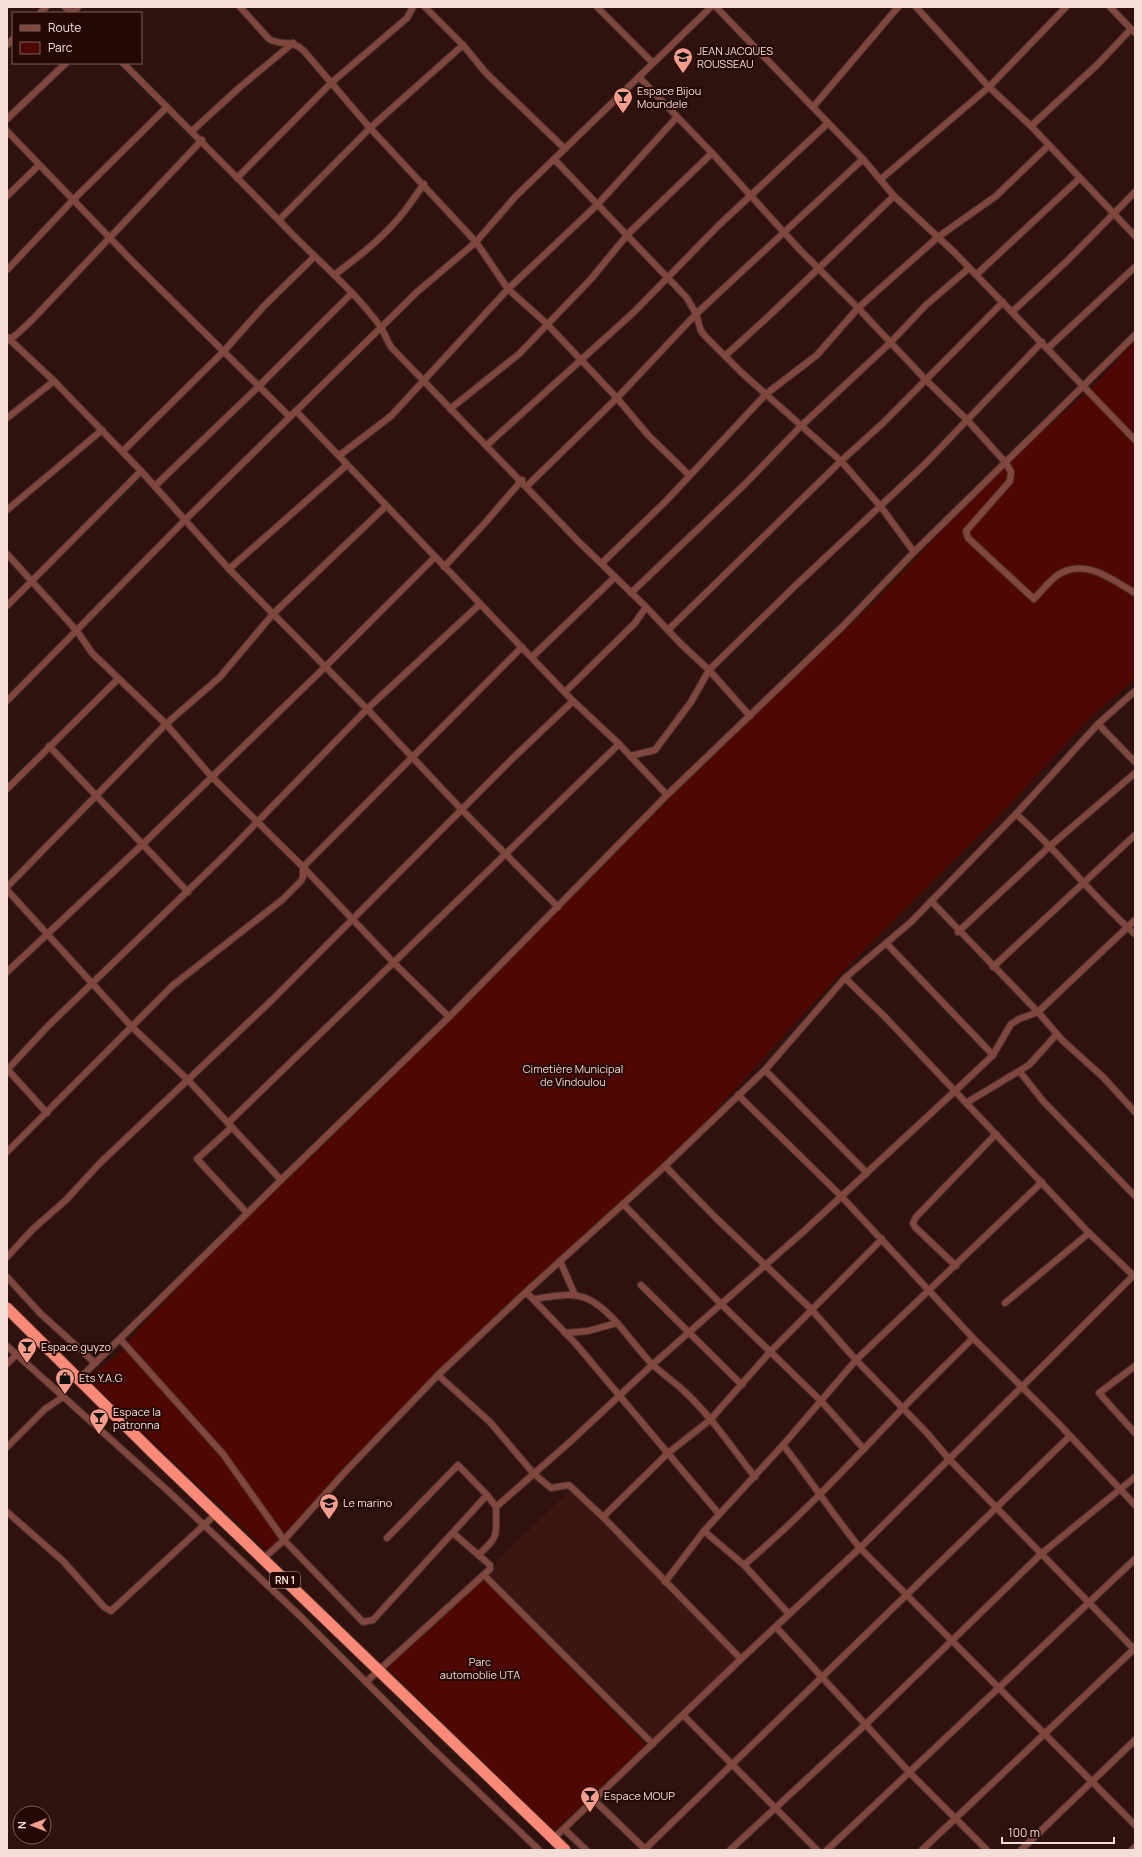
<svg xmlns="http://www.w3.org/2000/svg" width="1142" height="1857" font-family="Manrope,sans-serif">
<rect width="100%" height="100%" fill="#2f120d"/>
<path fill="#3b1610" d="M572 1488 741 1659 653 1744 484 1575Z"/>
<g fill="#4e0702">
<path d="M1135 340V679L1093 715 997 818 841 973 665 1166 438 1375 270 1553 86 1379 117 1355 144 1323 304 1158 501 965 667 795 877 600 1006 463 1093 387Z"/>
<path d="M481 1578 646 1745 554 1831 387 1668Z"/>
</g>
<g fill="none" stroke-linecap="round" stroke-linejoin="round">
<g stroke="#4b2f2a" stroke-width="8">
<g id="street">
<path d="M65 7 73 13"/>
<path d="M240 7 269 39C283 47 291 38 304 51L370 128 476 242 508 289 547 324 617 398 648 435 689 475"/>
<path d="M425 7 463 45 486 73 565 149"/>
<path d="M597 7 653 63"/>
<path d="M716 7 863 159 894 196 955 253 1135 440"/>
<path d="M916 7 989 87 1031 126 1135 236"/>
<path d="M1110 7 1135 33"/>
<path d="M40 13 46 7"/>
<path d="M73 13 78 7"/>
<path d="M7 45 13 39"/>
<path d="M123 63C180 120 237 177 294 236 323 265 355 292 380 326 384 332 387 340 391 347L578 541 646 607 681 644 709 670 750 716"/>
<path d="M639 77 712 153 800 250 858 308 925 379 968 421 1006 463 1011 472 1010 481 966 531 968 538 1034 599C1042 591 1051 578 1061 573 1087 559 1113 580 1135 593"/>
<path d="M813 107 898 7"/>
<path d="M7 119 66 63"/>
<path d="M1031 126 1098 64 1131 29"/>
<path d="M7 131 134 263 290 417"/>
<path d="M192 131 240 87 293 43"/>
<path d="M554 159 687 298 696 314 701 331 705 336 742 373 841 461 881 507 914 552"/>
<path d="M237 178 331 83 407 18 413 7"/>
<path d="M881 179 989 87 1066 7"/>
<path d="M7 196 39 165"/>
<path d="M279 220 370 128 463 45"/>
<path d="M7 270 73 200 167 107"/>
<path d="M334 275C357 258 379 241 398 219 407 209 415 196 424 184"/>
<path d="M976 275 1080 178"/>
<path d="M1012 312 1068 260 1135 192"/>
<path d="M7 337 54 381 141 471 229 569 367 709 461 809 558 907"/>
<path d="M7 341 17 334 32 320 202 140"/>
<path d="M1048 348 1135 267"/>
<path d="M725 356 771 314 894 196"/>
<path d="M450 409 519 354 591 279 628 234 712 153"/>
<path d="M296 411 573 701 619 744 667 795"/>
<path d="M7 418 54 381"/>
<path d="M487 445 634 312 718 226 828 123"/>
<path d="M123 451 224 351 263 307 314 257"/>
<path d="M340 455 391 416 508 289 598 204 677 117"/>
<path d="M155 486 259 386 352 293"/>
<path d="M527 486 617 398 696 314 863 159"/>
<path d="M7 510 102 430"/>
<path d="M7 554 77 631 92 653 166 724 211 776 303 867 394 963 449 1017"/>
<path d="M602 563 666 501 766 394 817 355 858 308 938 237 996 196 1049 145"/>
<path d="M444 567 484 524 522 480"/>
<path d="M229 569 347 465"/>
<path d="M631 593 745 484 801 426 890 343 926 305 969 268"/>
<path d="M7 606 141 471"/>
<path d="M668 630 841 461 883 423 1003 302"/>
<path d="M532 657 615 577"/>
<path d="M565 692 635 623 646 607"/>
<path d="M7 701 185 520 417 292 476 242 515 197 711 7"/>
<path d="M1098 724 1135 762"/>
<path d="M49 746 188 892"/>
<path d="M630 756 655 750 691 702 709 670 795 586 924 465 1042 342"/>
<path d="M7 789 118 679"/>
<path d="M1016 814C1059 851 1092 897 1135 934"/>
<path d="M7 887 166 724 220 677 273 614 386 506"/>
<path d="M7 890 132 1027 188 1080 281 1180"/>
<path d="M931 901 1038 1012 1062 1040 1103 1077 1135 1112"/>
<path d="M958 932 1050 846 1135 773"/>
<path d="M887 944 993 1055"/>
<path d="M993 967 1135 835"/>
<path d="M7 972 144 843 324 668 435 557"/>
<path d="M845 978 885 1017 1089 1233 1135 1277"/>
<path d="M7 1069 47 1113"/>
<path d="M7 1070 48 1026 228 852 367 709 480 604"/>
<path d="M765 1070 867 1173"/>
<path d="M1020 1072 1043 1101 1135 1196"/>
<path d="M738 1095 841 1196 973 1338 1059 1424 1135 1505"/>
<path d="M966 1103 1029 1065 1057 1034"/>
<path d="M228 1123 619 744"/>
<path d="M232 1127 197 1159 247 1213"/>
<path d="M7 1152 172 986 282 900 301 881 303 877V867L522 647"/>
<path d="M665 1166 715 1217 811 1309 856 1360 927 1433 949 1459 1135 1650"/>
<path d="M623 1204 721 1304 821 1401 864 1449"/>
<path d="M7 1257 33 1229 66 1200 99 1164 272 1000 512 759 573 701"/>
<path d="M560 1261 575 1295"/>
<path d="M956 1266 915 1227 913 1223 916 1217 996 1134"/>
<path d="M7 1277 41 1314 95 1363"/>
<path d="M641 1285 742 1385"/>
<path d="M526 1292 576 1344 719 1514"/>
<path d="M534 1299C551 1297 571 1291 588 1299 613 1311 633 1345 652 1364 662 1374 675 1382 685 1392 711 1416 732 1448 755 1477"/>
<path d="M1005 1303 1089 1233"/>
<path d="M565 1333 588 1331 617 1323"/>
<path d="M120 1339 223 1454 284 1540 363 1622 373 1620 487 1495"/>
<path d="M7 1346 167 1490 299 1615 432 1748 539 1850"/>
<path d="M7 1364 16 1355"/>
<path d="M1135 1366 1099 1393 1135 1433"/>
<path d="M438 1375 490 1422 534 1474 551 1488 569 1485 603 1517 741 1659"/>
<path d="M79 1379 281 1180 449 1017 667 795 843 626 914 552 1135 335"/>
<path d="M783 1445C810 1479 833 1515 860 1548L1135 1825"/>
<path d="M7 1447 45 1409 63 1397"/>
<path d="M7 1512 63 1561 104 1607 111 1611 217 1513"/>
<path d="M603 1517 668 1453 710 1420 770 1352 882 1239"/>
<path d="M704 1531 744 1565 789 1614"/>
<path d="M387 1538 458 1465 487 1495 496 1507"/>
<path d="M478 1555C500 1536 496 1535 496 1507L571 1441 652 1365 804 1231 955 1091 993 1055 1011 1024 1019 1019 1038 1012 1135 920"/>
<path d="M263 1559 284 1540 345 1472 438 1375 526 1292 665 1166 765 1070 845 978 911 922 1016 814 1098 724 1135 691"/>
<path d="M744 1565C802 1516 850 1463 902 1409 925 1385 949 1362 973 1338"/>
<path d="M484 1575 653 1744"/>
<path d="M665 1582 704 1531 783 1445 856 1360 1042 1182"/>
<path d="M776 1627 910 1773 987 1850"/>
<path d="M366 1682 490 1569V1565L453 1533"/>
<path d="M683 1715 817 1850"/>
<path d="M594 1800 646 1850"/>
<path d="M564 1829 586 1850"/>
<path d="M553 1839 741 1659 860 1548 1135 1274"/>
<path d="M645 1849 1070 1436"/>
<path d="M730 1850 865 1725 1041 1554 1135 1477"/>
<path d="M827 1850 1135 1559"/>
<path d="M922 1850 1134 1649"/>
<path d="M1021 1850 1135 1740"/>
<path d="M1132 1850 1135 1847"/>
</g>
</g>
<g stroke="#4b2f2a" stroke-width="13">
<path id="highway" d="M7 1308 152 1452 565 1850"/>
</g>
<use href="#street" stroke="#7f473d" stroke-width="6"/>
<use href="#highway" stroke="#fa8977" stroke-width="11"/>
</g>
<defs>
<g id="school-pin" transform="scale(1)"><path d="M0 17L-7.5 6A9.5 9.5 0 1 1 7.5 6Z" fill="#f59d8d" stroke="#250805"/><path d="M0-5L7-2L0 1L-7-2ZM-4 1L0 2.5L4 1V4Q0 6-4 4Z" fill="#111"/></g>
<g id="bar-pin" transform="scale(1)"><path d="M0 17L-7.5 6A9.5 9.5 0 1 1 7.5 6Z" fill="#f59d8d" stroke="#250805"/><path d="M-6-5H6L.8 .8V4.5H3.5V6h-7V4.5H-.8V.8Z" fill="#111"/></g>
<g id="shop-pin" transform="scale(1)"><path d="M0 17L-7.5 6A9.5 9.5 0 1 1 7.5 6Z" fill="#f59d8d" stroke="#250805"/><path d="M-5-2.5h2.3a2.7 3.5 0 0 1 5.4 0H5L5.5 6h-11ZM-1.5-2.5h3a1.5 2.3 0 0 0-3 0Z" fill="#111"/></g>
</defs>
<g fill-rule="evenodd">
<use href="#school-pin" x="683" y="57"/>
<use href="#bar-pin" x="623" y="97"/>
<use href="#bar-pin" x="27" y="1347"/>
<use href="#shop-pin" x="65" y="1378"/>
<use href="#bar-pin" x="99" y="1418"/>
<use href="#school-pin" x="329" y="1503"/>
<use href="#bar-pin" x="590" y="1796"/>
</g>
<g text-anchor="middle" stroke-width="4" stroke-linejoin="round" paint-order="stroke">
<rect fill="#250805" stroke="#b69e9a" stroke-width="1" x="270" y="1572" width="30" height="16" rx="3"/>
<g font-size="10" font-weight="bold" fill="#f4deda">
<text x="285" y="1584">RN 1</text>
</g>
<g font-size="11" fill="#f4deda" stroke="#250805" text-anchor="start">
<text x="697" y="55">JEAN JACQUES<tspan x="697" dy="13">ROUSSEAU</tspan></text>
<text x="637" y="95">Espace Bijou<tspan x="637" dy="13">Moundele</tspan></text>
<text x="41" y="1351">Espace guyzo</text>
<text x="79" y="1382">Ets Y.A.G</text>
<text x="113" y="1416">Espace la<tspan x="113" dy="13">patronna</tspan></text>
<text x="343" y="1507">Le marino</text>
<text x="604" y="1800">Espace MOUP</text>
</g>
<g font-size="11" fill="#f1d8d3" stroke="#250805">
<text x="573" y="1073">Cimetière Municipal<tspan x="573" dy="13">de Vindoulou</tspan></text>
<text x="480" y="1666">Parc<tspan x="480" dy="13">automoblie UTA</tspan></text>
</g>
</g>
<rect width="1142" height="1857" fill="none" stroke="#f4deda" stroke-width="16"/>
<rect x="12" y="12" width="130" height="52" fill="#250805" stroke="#785e5a"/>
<rect x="20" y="25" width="20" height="6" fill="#7f473d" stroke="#785e5a"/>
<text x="48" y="32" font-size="12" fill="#f4deda">Route</text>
<rect x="20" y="42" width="20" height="12" fill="#4e0702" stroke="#785e5a"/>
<text x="48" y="52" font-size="12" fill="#f4deda">Parc</text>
<g transform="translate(32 1825) rotate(270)"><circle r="19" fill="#250805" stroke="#785e5a"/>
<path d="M0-3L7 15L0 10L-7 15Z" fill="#f59d8d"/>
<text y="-6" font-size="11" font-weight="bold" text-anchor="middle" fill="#f4deda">N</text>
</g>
<path d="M1002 1837v6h112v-6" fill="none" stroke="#f4deda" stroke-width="2"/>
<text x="1008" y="1837" font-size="12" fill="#f4deda" stroke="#250805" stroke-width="3" paint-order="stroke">100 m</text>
</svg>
